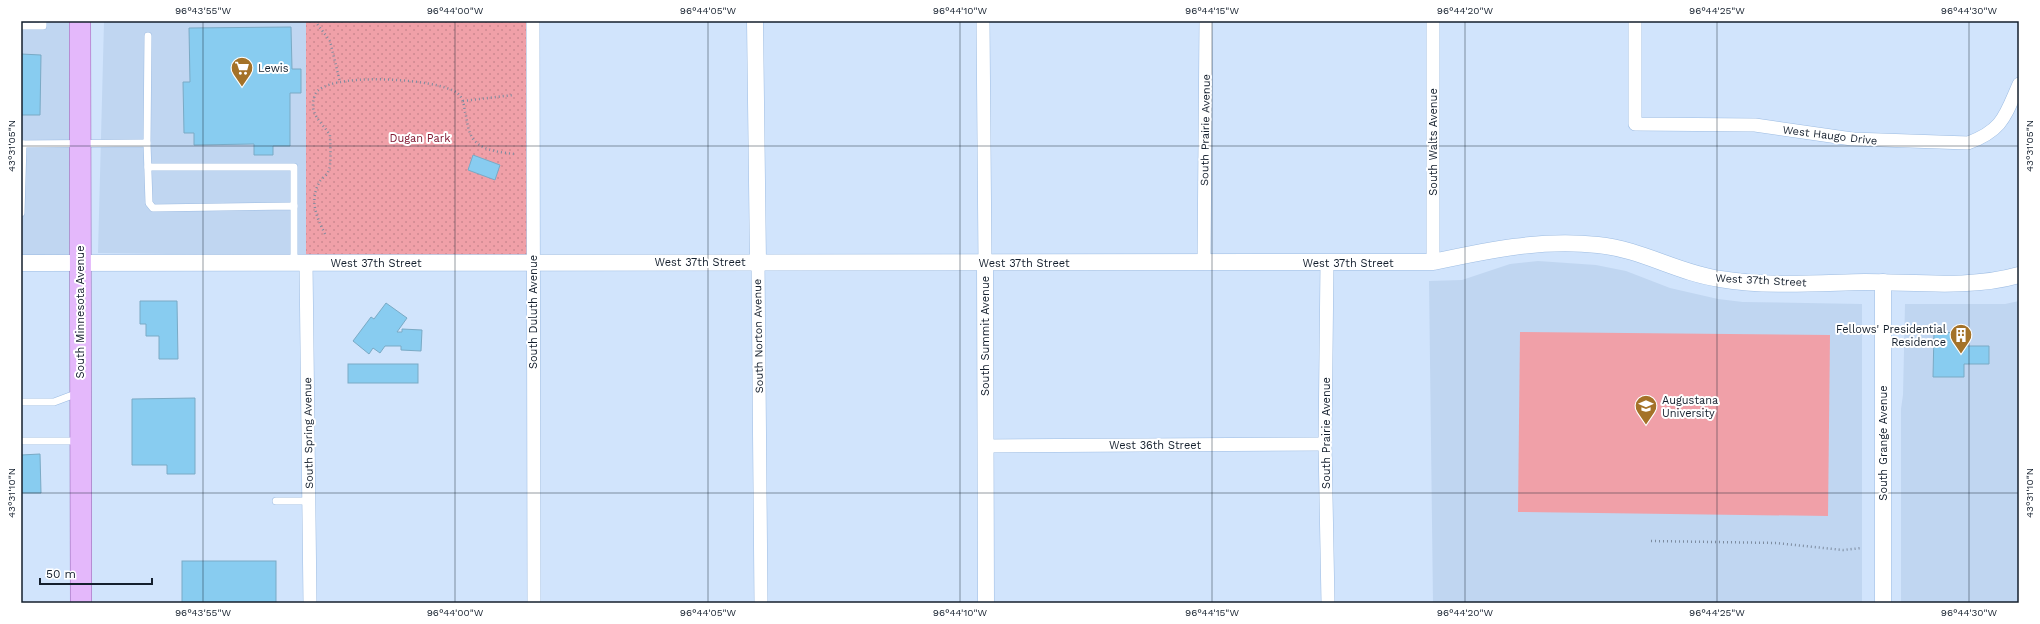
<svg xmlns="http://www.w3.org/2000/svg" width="2040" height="624" font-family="'Work Sans',sans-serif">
<defs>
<pattern id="park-dots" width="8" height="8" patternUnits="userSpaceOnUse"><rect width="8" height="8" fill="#f0a0a8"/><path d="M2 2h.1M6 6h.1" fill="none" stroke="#cd8991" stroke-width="1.8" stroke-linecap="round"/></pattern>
</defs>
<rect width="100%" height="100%" fill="#d1e4fc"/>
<g fill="#c0d6f1">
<rect x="21" y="21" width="48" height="234"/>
<path d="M306 21V256L98 253 104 22Z"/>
<path d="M1538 261 1596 265 1626 271 1670 288 1718 299 1743 302 1862 304V603H1433L1429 281 1462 280 1510 264Z"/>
<path d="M2019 301V603H1901V409L1903 395 1905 304H2005Z"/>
</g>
<path fill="#f0a0a8" d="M1520 332 1830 335 1828 516 1518 512Z"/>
<rect fill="url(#park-dots)" x="306" y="21" width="227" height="242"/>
<g fill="#88ccf0" stroke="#7aaac5">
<path d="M291 27 292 69H301V93H290V146H273V155H254V144L194 145V133H184L183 82H190L189 28Z"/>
<path d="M21 54 41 55 40 115H21Z"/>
<path d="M473 155 500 165 495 180 468 170Z"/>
<path d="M140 301H177L178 359H159V336H146V324H140Z"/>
<path d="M386 303 407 318 397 332H402V329L422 330 421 351 401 350V346H385L380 353 373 348 369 354 353 341 371 317 374 319Z"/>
<path d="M1934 332 1965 333V346H1989V364H1964V377H1933Z"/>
<rect x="348" y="364" width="70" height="19"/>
<path d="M195 398V474H167V465H132V399Z"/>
<path d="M40 454 41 493H21V455Z"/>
<rect x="182" y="561" width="94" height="42"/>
</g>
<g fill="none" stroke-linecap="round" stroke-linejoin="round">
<g stroke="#9dbce2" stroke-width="8">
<g id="service">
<path d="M21 26H43V21"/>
<path d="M147 143 148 36"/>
<path d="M21 144 147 143 149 203 153 208 294 206V263"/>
<path d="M148 167H294V206"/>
<path d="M21 213 23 144"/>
<path d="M21 402H54L78 393"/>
<path d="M21 441H78"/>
<path d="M276 501H309"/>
</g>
</g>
<g stroke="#9dbce2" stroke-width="14">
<g id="minor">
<path d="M533 21 534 603"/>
<path d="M983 21 985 263"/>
<path d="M1433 21V262"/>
<path d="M1635 21V124L1755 125 1852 139 1968 143C2003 130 2005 116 2019 84"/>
<path d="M758 262 761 603"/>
<path d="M1204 262 1206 21"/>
<path d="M306 263 310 603"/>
<path d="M1327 263 1325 444 1328 603"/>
<path d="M985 446 1325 444"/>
</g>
</g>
<g stroke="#9dbce2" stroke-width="17">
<g id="tertiary">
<path d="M755 21 758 262"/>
<path d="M21 263 1433 262C1489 250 1540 239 1598 245 1641 249 1678 273 1720 279 1767 287 1818 283 1865 282 1916 282 1970 289 2019 275"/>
<path d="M985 263 986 603"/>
<path d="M1883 282V603"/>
</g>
</g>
<g stroke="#9064b1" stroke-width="22">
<path id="primary" d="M80 21 81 603"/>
</g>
<g stroke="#7c8b9f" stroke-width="2.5" stroke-dasharray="1 3" stroke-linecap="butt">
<path d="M315 21 330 41 340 82"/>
<path d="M463 101 513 95"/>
<path d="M325 234C316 216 309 200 320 181 322 178 326 176 328 172 332 166 330 143 330 135 321 121 308 114 315 95 323 71 439 78 457 93 463 97 464 105 465 112 467 118 467 126 470 133 476 150 498 152 514 154"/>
<path d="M1651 541 1776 543 1843 550 1862 548"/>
</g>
<use href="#service" stroke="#fff" stroke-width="7"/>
<use href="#minor" stroke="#fff" stroke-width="13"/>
<use href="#tertiary" stroke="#fff" stroke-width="16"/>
<use href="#primary" stroke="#e4b8fb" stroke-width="21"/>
</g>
<path fill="none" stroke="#141f2d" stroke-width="1" stroke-opacity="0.45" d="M203 21V603M455 21V603M708 21V603M960 21V603M1212 21V603M1465 21V603M1717 21V603M1969 21V603M21 146H2019M21 493H2019"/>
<defs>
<g id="supermarket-pin" transform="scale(1.15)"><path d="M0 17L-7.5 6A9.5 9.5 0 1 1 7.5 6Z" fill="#a47228" stroke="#fff"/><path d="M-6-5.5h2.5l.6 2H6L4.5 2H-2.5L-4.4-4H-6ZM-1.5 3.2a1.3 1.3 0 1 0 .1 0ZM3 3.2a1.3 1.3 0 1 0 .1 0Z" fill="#fff"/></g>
<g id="building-pin" transform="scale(1.15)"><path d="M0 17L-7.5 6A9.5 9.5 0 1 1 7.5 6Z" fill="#a47228" stroke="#fff"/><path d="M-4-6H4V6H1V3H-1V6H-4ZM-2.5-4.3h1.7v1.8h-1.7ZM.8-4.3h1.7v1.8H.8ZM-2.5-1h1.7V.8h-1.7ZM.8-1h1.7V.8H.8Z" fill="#fff"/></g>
<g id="university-pin" transform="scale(1.15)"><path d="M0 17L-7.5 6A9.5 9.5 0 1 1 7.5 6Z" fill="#a47228" stroke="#fff"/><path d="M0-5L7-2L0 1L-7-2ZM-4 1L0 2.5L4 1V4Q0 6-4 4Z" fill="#fff"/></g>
</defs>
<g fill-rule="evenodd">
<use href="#supermarket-pin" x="242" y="68"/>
<use href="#building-pin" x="1961" y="335"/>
<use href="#university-pin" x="1646" y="406"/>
</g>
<g text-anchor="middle" stroke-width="4" stroke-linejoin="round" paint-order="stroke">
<g font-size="11" fill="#141f2d" stroke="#fff" text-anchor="start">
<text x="258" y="72">Lewis</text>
<text x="1946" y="333" text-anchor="end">Fellows' Presidential<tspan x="1946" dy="13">Residence</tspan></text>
<text x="1662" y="404">Augustana<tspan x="1662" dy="13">University</tspan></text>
</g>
<g font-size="11" fill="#141f2d" stroke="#fff">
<text transform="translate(1205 130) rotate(-89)" y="4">South Prairie Avenue</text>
<text transform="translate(1830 135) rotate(7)" y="4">West Haugo Drive</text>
<text transform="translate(1433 142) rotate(-90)" y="4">South Walts Avenue</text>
<text x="700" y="266">West 37th Street</text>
<text x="376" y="267">West 37th Street</text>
<text x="1024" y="267">West 37th Street</text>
<text x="1348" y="267">West 37th Street</text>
<text transform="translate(1761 280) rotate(3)" y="4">West 37th Street</text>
<text transform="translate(80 312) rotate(-90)" y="4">South Minnesota Avenue</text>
<text transform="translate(533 312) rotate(-90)" y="4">South Duluth Avenue</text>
<text transform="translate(758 336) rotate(-91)" y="4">South Norton Avenue</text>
<text transform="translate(985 336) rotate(-90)" y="4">South Summit Avenue</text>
<text transform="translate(308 433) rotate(-91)" y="4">South Spring Avenue</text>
<text transform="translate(1326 433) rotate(-90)" y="4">South Prairie Avenue</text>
<text transform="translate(1883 443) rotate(-90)" y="4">South Grange Avenue</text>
<text x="1155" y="449">West 36th Street</text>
</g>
<g font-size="11" fill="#811932" stroke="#fff">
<text x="420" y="142">Dugan Park</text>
</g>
</g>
<rect width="2040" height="624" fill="none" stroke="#ffffff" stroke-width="44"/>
<path d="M40 578v6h112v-6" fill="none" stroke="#141f2d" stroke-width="2"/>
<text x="46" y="578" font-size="12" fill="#141f2d" stroke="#ffffff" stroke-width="3" paint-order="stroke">50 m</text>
<rect x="22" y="22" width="1996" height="580" fill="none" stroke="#141f2d" stroke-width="1.5"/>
<g font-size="10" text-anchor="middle" fill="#141f2d">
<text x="203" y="14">96°43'55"W</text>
<text x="455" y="14">96°44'00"W</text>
<text x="708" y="14">96°44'05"W</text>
<text x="960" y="14">96°44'10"W</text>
<text x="1212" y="14">96°44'15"W</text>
<text x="1465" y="14">96°44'20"W</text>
<text x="1717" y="14">96°44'25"W</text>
<text x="1969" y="14">96°44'30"W</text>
<text transform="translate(2029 146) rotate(-90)" y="4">43°31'05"N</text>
<text transform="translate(11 146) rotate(-90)" y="4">43°31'05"N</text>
<text transform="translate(2029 493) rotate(-90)" y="4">43°31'10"N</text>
<text transform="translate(11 493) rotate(-90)" y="4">43°31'10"N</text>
<text x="203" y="616">96°43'55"W</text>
<text x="455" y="616">96°44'00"W</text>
<text x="708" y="616">96°44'05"W</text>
<text x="960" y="616">96°44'10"W</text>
<text x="1212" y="616">96°44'15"W</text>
<text x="1465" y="616">96°44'20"W</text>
<text x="1717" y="616">96°44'25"W</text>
<text x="1969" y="616">96°44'30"W</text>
</g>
</svg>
